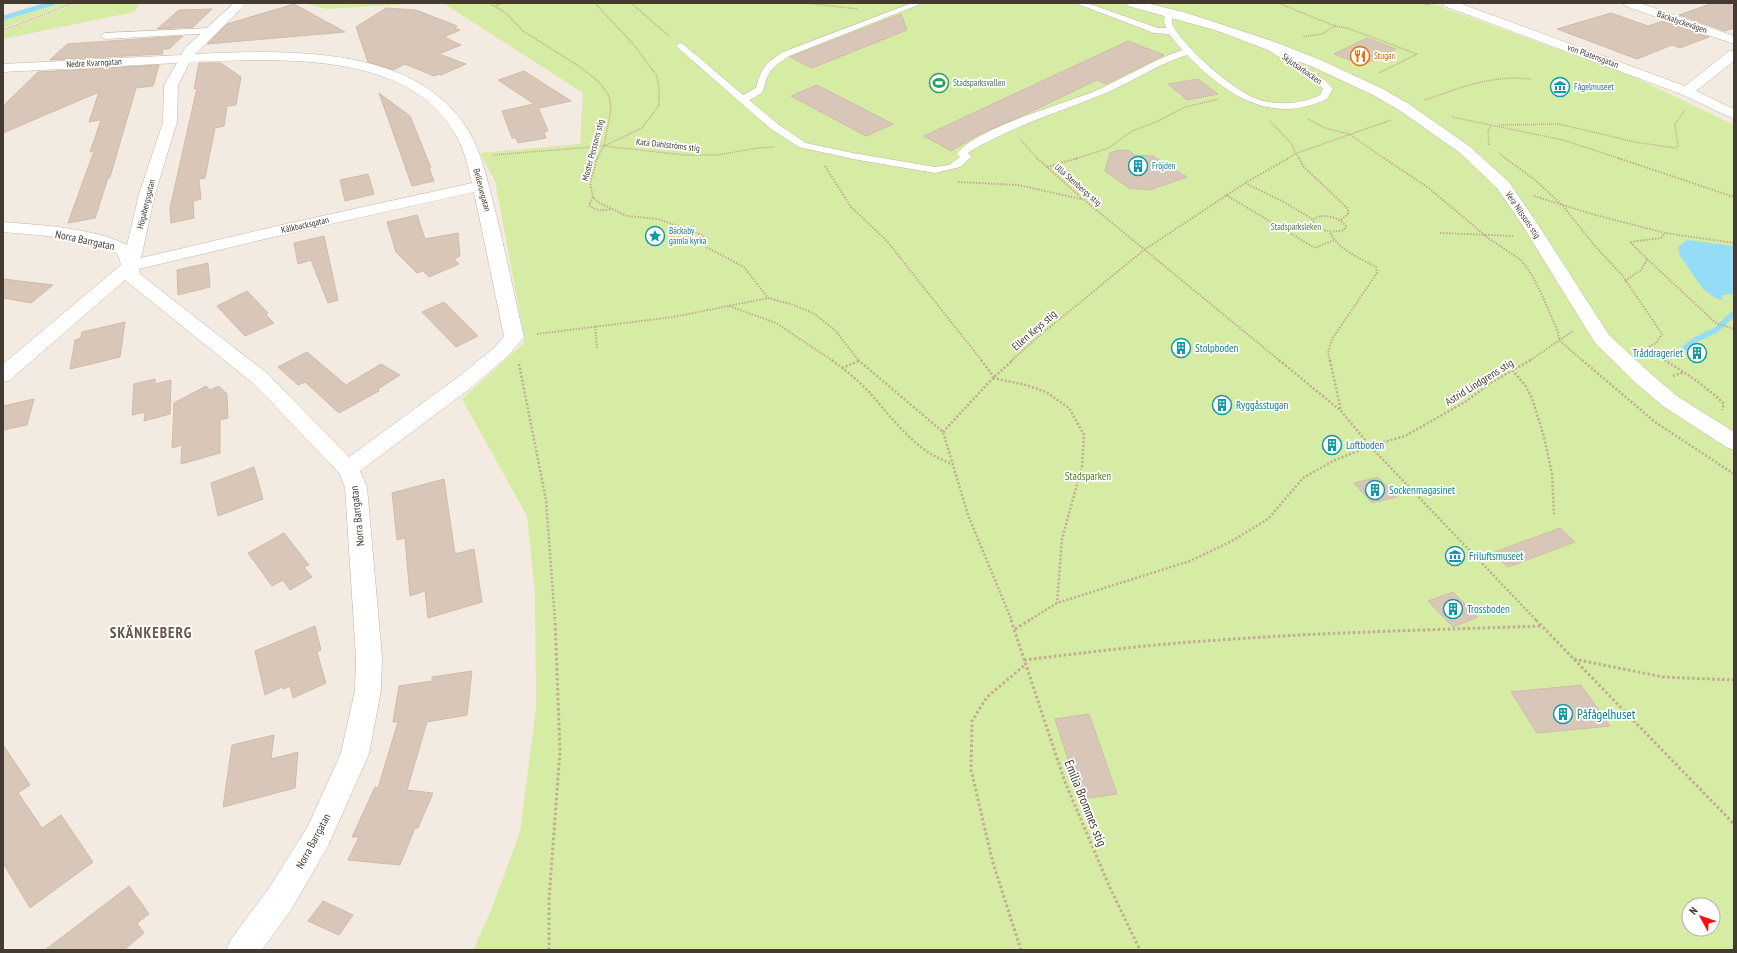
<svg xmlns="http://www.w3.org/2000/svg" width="1737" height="953" font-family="'PT Sans Narrow',sans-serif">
<rect width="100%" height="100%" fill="#f3ebe1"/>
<g fill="#d6eca5" fill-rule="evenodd">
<path d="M60 3H72L3 28V20Z"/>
<path d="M78 3H140L134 12 3 39V31Z"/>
<path d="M303 3H424L326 9Z"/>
<path d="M443 3H1429L1443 7H1441L1632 76 1734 125V950H473L492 908 520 832 536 708 535 593 527 516 462 399 524 343 522 325 495 181 480 153 580 144 583 93ZM1689 905H1713V929H1689Z"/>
</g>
<path fill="#95ddf7" d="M1687 240 1734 246V294L1723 295 1721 296 1723 300 1734 304 1715 298 1703 289 1680 256 1678 247Z"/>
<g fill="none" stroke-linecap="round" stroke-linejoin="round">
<path stroke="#95ddf7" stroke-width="4.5" d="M3 18 53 3"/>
<path stroke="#95ddf7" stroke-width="5.5" d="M1680 352 1695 340 1716 330 1734 313"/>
</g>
<g fill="#d8c7b8" stroke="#d1bba8">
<path d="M1713 3H1726L1734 6V28L1725 31 1679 15Z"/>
<path d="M294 4 345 32 207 44 227 24Z"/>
<path d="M386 8 416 10 457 26 454 28 460 30 444 37 461 45 439 54 466 64 441 75 439 74 434 76 405 64 393 70 368 62 356 27Z"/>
<path d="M212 9 193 27 157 29 179 10Z"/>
<path d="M1611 13 1648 26 1663 21 1709 37 1680 48 1672 45 1637 59 1557 29Z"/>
<path d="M901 14 907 30 812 68 790 57Z"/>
<path d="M183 36 169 49H163L162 54 50 60 67 44Z"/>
<path d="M1367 38 1396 49 1363 65 1334 54Z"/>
<path d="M1128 41 1164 55 1106 84 1097 80 1026 114 982 133 951 151 924 136Z"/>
<path d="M199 63H221L241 77 236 105 227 106 224 126 215 128 205 178 199 179 201 199 193 201 194 218 171 223 170 208 197 88 194 89Z"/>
<path d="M159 65 153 86 136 88 110 177 108 178 95 218 68 223 94 151 90 152 101 120 89 122 99 92 3 133V106L38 72Z"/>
<path d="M524 71 571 101 540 108 538 107 548 131 544 132 546 138 518 143 516 138H512L502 111 534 104 498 80Z"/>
<path d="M1198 79 1218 94 1187 100 1168 84Z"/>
<path d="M817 85 893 124 866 136 791 96Z"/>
<path d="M379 93 410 116 431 168H429L434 181 412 186Z"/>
<path d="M1120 150 1130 151 1134 155 1153 156 1187 177 1150 190 1129 188 1105 171 1110 153Z"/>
<path d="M368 174 374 194 345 201 340 180Z"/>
<path d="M417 215 425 239 458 233 460 256 454 259 459 264 429 277 423 271 417 273 396 252 387 222Z"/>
<path d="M324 236 338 300 328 303 311 260 298 264 294 243Z"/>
<path d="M208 263 210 287 178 295 177 270Z"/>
<path d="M3 279 53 285 31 303 3 298Z"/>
<path d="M247 291 268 313 266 315 274 323 245 336 217 306Z"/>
<path d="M444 302 478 336 456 347 422 312Z"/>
<path d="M125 322 120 357 70 369 75 340 81 338 82 332Z"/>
<path d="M307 352 346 385 381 364 400 375 378 389 379 391 339 413 305 382 298 385 278 367Z"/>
<path d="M155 379V384L171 380 170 414 144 421 145 412 132 415 134 384Z"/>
<path d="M206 386 210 390 219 386 227 394 228 418 220 420V453L181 464 182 445 172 448 174 403Z"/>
<path d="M34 399 27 425 3 430V406Z"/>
<path d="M254 467 263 499 218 516 211 483Z"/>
<path d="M1378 477 1397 497 1372 503 1354 483Z"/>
<path d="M444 479 455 554 474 549 482 602 428 618 425 591 410 596 405 538 397 540 392 493Z"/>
<path d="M1560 528 1575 542 1508 567 1492 553Z"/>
<path d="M284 533 309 565 304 567 312 577 290 590 283 580 272 586 248 553Z"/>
<path d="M1453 592 1478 617 1453 627 1428 601Z"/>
<path d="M315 626 321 650 317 652 326 683 293 698 290 686 283 689 282 687 265 695 255 651Z"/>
<path d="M472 671 467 715 427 722 407 790 433 793 418 828H415L400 865 348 860 359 837H352L375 787 378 788 398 722H393L399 686 432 681V677Z"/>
<path d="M1581 685 1610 726 1537 733 1511 692Z"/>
<path d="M1089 714 1117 794 1081 799 1055 719Z"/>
<path d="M274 735 271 759 298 752 295 788 223 807 232 745Z"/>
<path d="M3 745 30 785 18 793 42 828 61 815 93 862 30 908 3 863Z"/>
<path d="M129 886 149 914 137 923 144 933 124 950H45Z"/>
<path d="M323 901 353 915 339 935 308 921Z"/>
</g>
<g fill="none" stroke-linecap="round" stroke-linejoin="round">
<g stroke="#c1b4a6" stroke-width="1">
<g id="lane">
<path d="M912 3H923L789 56C782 61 775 65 770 72 760 87 771 90 749 100L779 125 806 143 853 153 935 167 949 165 960 157 957 154C976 127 1069 103 1102 88 1129 75 1154 60 1182 50L1169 34 1154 33 1075 3H1087L1158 28H1166L1164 22 1165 12 1169 10H1172C1174 16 1170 22 1174 28 1188 50 1231 89 1257 99 1276 106 1302 104 1320 95L1323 89 1320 85 1264 47 1263 45 1267 42 1326 81 1333 89 1327 99C1271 126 1225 94 1187 55 1158 64 1134 81 1106 93 1060 112 1012 126 969 152L968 153 971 157 960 167 935 173 853 159 799 147 771 129 676 46 680 43 683 44 743 95 756 88C761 68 766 63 783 52Z"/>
<path d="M211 28 214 29 215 31 214 33 105 39 101 36 105 33Z"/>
</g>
</g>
<g stroke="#c1b4a6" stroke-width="1">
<g id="street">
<path d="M234 3H247L195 54C287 50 428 43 475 143 483 161 487 180 492 198 504 244 513 291 524 337L508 356 472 387 360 471 367 487 382 657 381 690 369 754 328 846 291 910 262 950H226L231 939 269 888 308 826 341 753 355 690 356 657 345 487 339 473 254 384 125 280 10 380 3 382V364L121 265C120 261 119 255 115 252 98 239 26 234 3 232V222C39 225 95 228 127 245L139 194 163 122 164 85 177 63 3 72V64L181 55 185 48ZM255 60C326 60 419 66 457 137 465 151 468 168 472 183L286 224 141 258 155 194 177 122 178 85 190 62ZM474 192 504 336 494 348 458 377 349 457 268 374 140 274 139 269 286 234Z"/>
<path d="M1126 3H1146L1187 13 1275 42 1323 61 1383 89 1409 104 1469 146 1509 182 1537 223 1609 335 1651 374 1677 396 1734 432V450L1726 447 1663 406 1637 384 1595 343 1521 223 1497 188 1459 152 1399 110 1373 95 1313 67 1215 30 1128 6Z"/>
<path d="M1442 3H1459L1685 86 1729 51 1734 50V61L1696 91 1734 109V119L1681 94 1444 6Z"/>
<path d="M1623 3H1640L1734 36V44L1625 6Z"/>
</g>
</g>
<g stroke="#c2ab93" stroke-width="1.5" stroke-dasharray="1 1" stroke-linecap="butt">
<path d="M489 3 506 13 523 31 582 68 600 83 609 96 611 109 604 146 597 159"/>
<path d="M595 3 634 45 657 76 659 89V105L642 128 604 146"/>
<path d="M631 3 669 36"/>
<path d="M806 3 858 9"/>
<path d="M1278 3 1335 26 1322 34 1301 37"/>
<path d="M1420 3 1430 5"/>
<path d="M494 6 503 3"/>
<path d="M1335 26 1347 28 1417 54 1379 73"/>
<path d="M3 30 74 3"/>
<path d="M1425 100C1463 87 1489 75 1531 79"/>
<path d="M1452 117 1563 140 1621 159"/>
<path d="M1308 119 1325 128 1349 134 1385 159"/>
<path d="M1270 121 1291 143 1299 159"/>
<path d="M1499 125 1559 124 1635 142 1675 148 1678 146 1675 124 1685 110"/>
<path d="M1021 140 1038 159"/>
<path d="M1489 145 1488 131 1492 124"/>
<path d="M1499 153 1506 159"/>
<path d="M493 155 604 146 684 155H717L758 148 775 147"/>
<path d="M1075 159 1109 148 1132 131 1156 122 1185 107 1219 99"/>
<path d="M1287 159 1297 153 1391 120"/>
</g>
<g stroke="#c2ab93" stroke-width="2" stroke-dasharray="1.5 1.5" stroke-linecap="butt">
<path d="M597 158 590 183 593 197 598 202 627 216 658 219 700 234 703 236 706 247 744 267 768 298"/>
<path d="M1037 158 1083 199 1280 361"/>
<path d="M1299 158 1303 166 1348 209V214L1341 220"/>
<path d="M1384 158 1430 189 1488 238 1521 260 1532 275 1542 295 1558 332 1559 340 1583 361"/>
<path d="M1505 158 1534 179 1563 206 1595 246 1622 275 1662 334 1656 343 1645 349 1666 361"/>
<path d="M1618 158 1734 197"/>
<path d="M825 166 851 207 887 241 982 361"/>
<path d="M1047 167 1078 158"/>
<path d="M958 182 1018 185 1081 199"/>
<path d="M1245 183 1282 201 1314 220"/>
<path d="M1226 195 1315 248 1334 240"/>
<path d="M1534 196 1592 214 1665 233 1734 243"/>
<path d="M593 197 589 205C596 211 603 211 612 209"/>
<path d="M1321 216C1331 216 1339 218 1346 226L1344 230C1332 233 1321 232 1313 222L1315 218Z"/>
<path d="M1440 233 1513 236"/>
<path d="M1647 259 1716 323 1734 329"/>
<path d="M1625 281 1642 269 1647 259 1630 242 1661 238 1665 233"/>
<path d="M729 306 776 323 833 361"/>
<path d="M595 326 597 348"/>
<path d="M537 334 673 317 768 298 791 304 813 313 835 330 859 361"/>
<path d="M1011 361 1039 336 1144 250 1245 183 1289 158"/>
<path d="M1330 361 1328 353 1332 339 1377 273 1376 267C1360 258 1338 250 1330 232"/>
<path d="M1529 361 1573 331"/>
</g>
<g stroke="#c2ab93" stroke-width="2.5" stroke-dasharray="2 2" stroke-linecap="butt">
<path d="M832 360C845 370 858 380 869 392 887 412 903 434 925 450 933 456 943 460 952 464"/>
<path d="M858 360 943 432 968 515 1012 621"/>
<path d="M981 360 994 377"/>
<path d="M1279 360 1341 411 1370 446 1537 621"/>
<path d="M1330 360 1341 411"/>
<path d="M1582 360 1655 422 1734 474"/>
<path d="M1664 360C1686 373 1706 386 1724 404L1722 410"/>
<path d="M519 364 546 500 555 621"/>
<path d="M842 368 859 361"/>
<path d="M1512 370 1525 385 1532 398 1544 437 1552 474 1554 514"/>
<path d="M1673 376 1684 372"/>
<path d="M993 378 1026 385 1046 392 1069 408 1084 435 1082 466 1062 539 1057 603"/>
<path d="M943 432 993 378 1013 360"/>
<path d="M1028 621 1057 603 1190 561 1232 541 1268 519 1303 478 1333 461 1370 446 1405 436 1465 402 1492 382 1531 360"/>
</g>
<g stroke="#c2ab93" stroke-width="3" stroke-dasharray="2.5 2.5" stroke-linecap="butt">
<path d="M1011 620 1065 782 1110 888 1140 950"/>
<path d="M1536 620 1734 824"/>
<path d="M1015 629 1030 620"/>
<path d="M1574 659 1663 677 1734 680"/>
<path d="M1024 660C1089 652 1154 644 1220 640 1327 632 1434 630 1541 626"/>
<path d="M549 950V899L560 751 555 620"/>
<path d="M1021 950 993 863 971 770 972 721 987 697 1026 664"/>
</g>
<use href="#lane" fill="#fff" fill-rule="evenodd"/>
<use href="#street" fill="#fff" fill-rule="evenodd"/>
</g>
<defs>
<g id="restaurant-ring" transform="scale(1)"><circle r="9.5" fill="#fff" stroke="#e8710a" stroke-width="1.5"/><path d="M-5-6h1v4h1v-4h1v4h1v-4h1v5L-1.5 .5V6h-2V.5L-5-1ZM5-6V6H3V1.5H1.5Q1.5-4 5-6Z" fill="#e8710a"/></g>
<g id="stadium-ring" transform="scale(1)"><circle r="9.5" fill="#fff" stroke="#2e9e5b" stroke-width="1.5"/><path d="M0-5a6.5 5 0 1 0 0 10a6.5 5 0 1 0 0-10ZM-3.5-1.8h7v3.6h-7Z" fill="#2e9e5b"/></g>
<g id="museum-ring" transform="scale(1)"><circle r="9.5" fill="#fff" stroke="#0f9aa8" stroke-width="1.5"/><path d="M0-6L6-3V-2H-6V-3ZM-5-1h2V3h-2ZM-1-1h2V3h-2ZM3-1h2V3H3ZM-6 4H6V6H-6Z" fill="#0f9aa8"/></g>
<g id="building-ring" transform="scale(1)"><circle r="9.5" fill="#fff" stroke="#0f9aa8" stroke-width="1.5"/><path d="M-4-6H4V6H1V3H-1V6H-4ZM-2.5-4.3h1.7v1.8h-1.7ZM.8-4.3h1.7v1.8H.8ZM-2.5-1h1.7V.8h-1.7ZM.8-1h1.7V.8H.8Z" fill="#0f9aa8"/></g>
<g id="sight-ring" transform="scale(1)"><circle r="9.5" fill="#fff" stroke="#0f9aa8" stroke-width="1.5"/><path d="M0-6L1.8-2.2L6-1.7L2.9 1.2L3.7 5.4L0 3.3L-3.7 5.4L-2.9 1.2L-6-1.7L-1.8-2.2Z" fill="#0f9aa8"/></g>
</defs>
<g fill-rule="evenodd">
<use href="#restaurant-ring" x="1360" y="56"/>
<use href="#stadium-ring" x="939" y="83"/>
<use href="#museum-ring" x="1560" y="87"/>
<use href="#building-ring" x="1138" y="166"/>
<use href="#sight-ring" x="655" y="236"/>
<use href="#building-ring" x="1181" y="348"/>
<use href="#building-ring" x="1697" y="353"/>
<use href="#building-ring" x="1222" y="405"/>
<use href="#building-ring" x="1332" y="445"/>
<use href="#building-ring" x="1375" y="490"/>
<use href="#museum-ring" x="1455" y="556"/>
<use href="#building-ring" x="1453" y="609"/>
<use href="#building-ring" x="1563" y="714"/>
</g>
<g text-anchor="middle" stroke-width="3.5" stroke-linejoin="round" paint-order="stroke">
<g font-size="9" fill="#443a31" stroke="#fff">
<text transform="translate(1682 22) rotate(19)" y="3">Bäckalyckevägen</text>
<text transform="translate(1593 56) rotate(20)" y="3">von Platensgatan</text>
<text transform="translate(94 63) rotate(-3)" y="3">Nedre Kvarngatan</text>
<text transform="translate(1302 69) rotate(35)" y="3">Skjutsarbacken</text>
<text transform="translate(668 145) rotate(6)" y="3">Kata Dahlströms stig</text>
<text transform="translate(593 150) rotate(-75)" y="3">Moster Perssons stig</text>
<text transform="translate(1078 185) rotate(41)" y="3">Ulla Stenbergs stig</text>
<text transform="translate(482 190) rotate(75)" y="3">Bellevuegatan</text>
<text transform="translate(146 204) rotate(-76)" y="3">Högabergsgatan</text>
<text transform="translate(1523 215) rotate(56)" y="3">Vera Nilssons stig</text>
<text transform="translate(305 225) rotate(-13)" y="3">Kälkbacksgatan</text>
</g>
<g font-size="9" fill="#c56008" stroke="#fff" text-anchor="start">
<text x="1374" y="59">Stugan</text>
</g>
<g font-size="9" fill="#27864d" stroke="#fff" text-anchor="start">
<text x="953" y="86">Stadsparksvallen</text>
</g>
<g font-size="9" fill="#0d838f" stroke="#fff" text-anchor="start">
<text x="1574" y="90">Fågelmuseet</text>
<text x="1152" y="169">Fröjden</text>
<text x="669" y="234">Bäckaby<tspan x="669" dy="10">gamla kyrka</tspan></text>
</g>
<g font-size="9" fill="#4f7b20" stroke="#fff">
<text x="1296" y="230">Stadsparksleken</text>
</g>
<g font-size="11" fill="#443a31" stroke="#fff">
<text transform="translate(85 240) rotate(12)" y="4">Norra Barrgatan</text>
<text transform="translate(1034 330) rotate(-41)" y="4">Ellen Keys stig</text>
<text transform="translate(1479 382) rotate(-32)" y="4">Astrid Lindgrens stig</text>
<text transform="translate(357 516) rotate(-96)" y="4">Norra Barrgatan</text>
<text transform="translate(313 841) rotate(-62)" y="4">Norra Barrgatan</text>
</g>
<g font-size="11" fill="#0d838f" stroke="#fff" text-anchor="start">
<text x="1195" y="352">Stolpboden</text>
<text x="1683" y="357" text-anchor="end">Tråddrageriet</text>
<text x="1236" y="409">Ryggåsstugan</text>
<text x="1346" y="449">Loftboden</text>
<text x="1389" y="494">Sockenmagasinet</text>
<text x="1469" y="560">Friluftsmuseet</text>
<text x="1467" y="613">Trossboden</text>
</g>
<g font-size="11" fill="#4f7b20" stroke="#fff">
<text x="1088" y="480">Stadsparken</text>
</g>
<g font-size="13" fill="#0d838f" stroke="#fff" text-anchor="start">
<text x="1577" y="719">Påfågelhuset</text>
</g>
<g font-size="13" fill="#443a31" stroke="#fff">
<text transform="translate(1086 803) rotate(68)" y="5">Emilia Brommes stig</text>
</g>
<g font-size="15" font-weight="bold" letter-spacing="1" fill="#685648" stroke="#fff">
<text x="151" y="638">SKÄNKEBERG</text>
</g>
</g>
<rect width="1737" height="953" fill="none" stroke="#443a31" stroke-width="8"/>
<g transform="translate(1701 917) rotate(310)"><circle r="19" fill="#ffffff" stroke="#b4b0ad"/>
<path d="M0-3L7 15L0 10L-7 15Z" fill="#ff0e0c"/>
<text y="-6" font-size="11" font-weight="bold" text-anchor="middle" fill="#443a31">N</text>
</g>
</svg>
